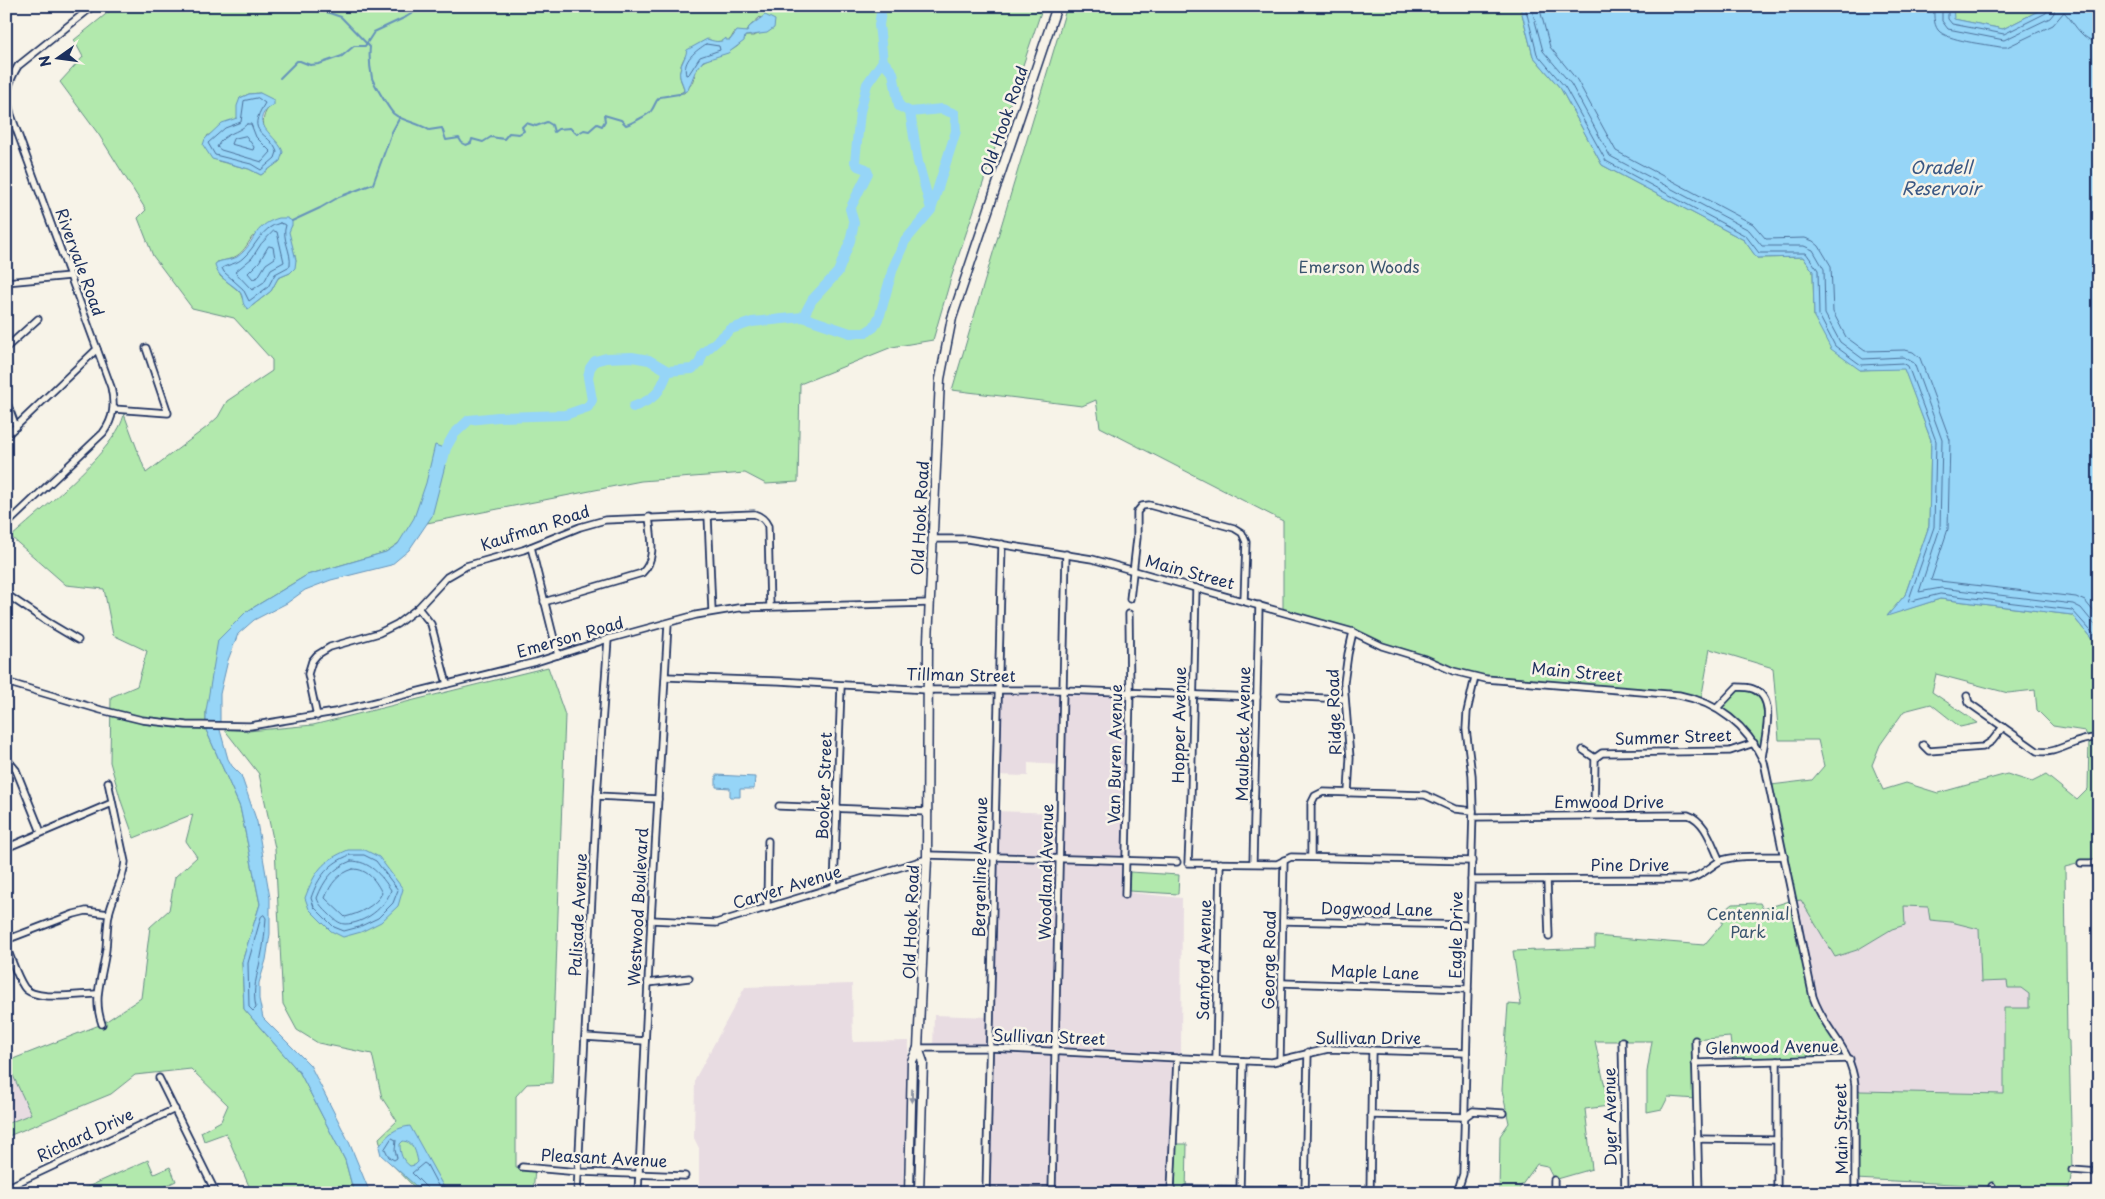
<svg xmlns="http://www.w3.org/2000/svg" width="2105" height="1199" font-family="'Playpen Sans',sans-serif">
<rect width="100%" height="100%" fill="#f7f3e8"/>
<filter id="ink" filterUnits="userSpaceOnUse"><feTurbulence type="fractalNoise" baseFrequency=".02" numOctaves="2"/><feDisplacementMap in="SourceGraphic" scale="10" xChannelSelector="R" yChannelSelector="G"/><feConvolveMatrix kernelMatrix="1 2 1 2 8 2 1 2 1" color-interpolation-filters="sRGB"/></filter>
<g filter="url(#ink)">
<g fill="#e8dce2">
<path d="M998 690 1130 693 1125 892 1182 898 1181 1058 1175 1193H1014L985 1190 989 1049 933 1050 934 1015 991 1017 995 811 1060 813 1062 765 1028 763V776L996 775Z"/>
<path d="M2065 867 2067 1039 2072 1170 2069 1189 2053 1193 1992 1186 1855 1179 1853 1068 1816 1007 1794 901 1833 893Z"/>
<path d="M852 984 853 1042 909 1041 903 1193H699V1148L694 1138 695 1079 745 987Z"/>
<path d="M6 1046 13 1059 9 1067 31 1114 6 1124Z"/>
</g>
<g fill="#b2e9ad" stroke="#668c86" fill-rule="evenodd">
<path d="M116 6H766V10L783 9 781 6H1043L951 278 933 340 892 347 800 384 798 482 766 484 745 473 641 481 427 523 386 552 307 575 246 612 206 711V730L240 807 260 904 242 962 244 1009 300 1073 345 1160 354 1193H252L226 1133 204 1141 201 1132 221 1121 228 1105 191 1069 135 1075 111 1094 6 1137V1124L31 1114 9 1067 13 1059 102 1024 141 998 150 927 169 910 175 877 197 857 186 841 193 814 134 838 121 801 110 762 111 697 137 686 147 651 113 635 104 589 66 585 11 537C39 512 119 447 124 414L146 473 207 427 218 417 227 401 272 371V360L234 318 192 308 153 256 138 218 146 210 99 135 60 82 83 57 74 40ZM760 17 771 30 753 36H745C739 52 719 54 706 60 697 64 696 73 693 80 692 85 687 89 684 93H680L684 91C684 85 680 82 680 76 679 57 693 45 709 39L713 42 730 40 734 33 747 32 749 27ZM260 93 272 105C252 120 272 144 280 161L261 175 249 169 218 161 207 136 238 118 240 98 249 94ZM292 225 288 232 296 260 290 273 278 278 271 291 252 306 243 300 240 292 220 276 217 262C237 258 241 256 252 237Z"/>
<path d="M1067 6H1520L1533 56 1561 89 1602 165 1744 240 1757 258 1803 257 1813 271 1814 317 1860 370 1904 368 1931 440 1929 526 1905 595 1888 615 1940 599 2072 615 2099 648V863H2081L2065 867 2067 1039 2069 1041 2072 1170 2069 1189 2053 1193 1992 1186 1855 1179V1085L1860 1091 2004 1094V1008H2029V994L2021 988H2008L2007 981 1981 982 1979 929 1951 922 1930 920 1928 907 1904 906 1905 925 1892 929 1857 950 1835 957 1801 900 1794 901 1813 998 1850 1059 1733 1062 1730 1037 1695 1040 1696 1099 1668 1097 1662 1109 1647 1112V1072L1652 1041H1595L1609 1106 1585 1109 1592 1169 1554 1180 1547 1166 1537 1164 1516 1193H1499L1500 1136 1509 1123 1502 1090 1508 1004 1521 1005 1513 951 1595 948V936L1704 945 1722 924 1723 912 1733 904 1760 903 1763 909 1793 900 1771 785 1812 780 1824 766 1818 740H1779L1773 668 1710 649 1701 700 1679 695 1464 675 1353 632 1283 611V521L1100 427 1096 400 1082 406 952 390ZM1936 674 2008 693 2035 690 2037 710 2053 726 2085 731 2089 740 2088 789 2077 800 2046 775 2032 782 2007 774 1938 793 1906 783 1883 790 1872 765 1880 745 1904 711 1931 704 1960 727 1978 723 1932 692Z"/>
<path d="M1953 6H2048L2003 29 1953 19Z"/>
<path d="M548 667 565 715 552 1083 527 1084 516 1096V1167L535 1169 533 1193H420L383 1155 379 1138 397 1121 382 1098 372 1054 318 1043 297 1030 283 1004 275 848 259 774 224 729 248 731 313 725Z"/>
<path d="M1737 687 1752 688 1767 703 1762 758 1754 743 1717 708Z"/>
<path d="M1130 872 1179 875 1178 894 1129 891Z"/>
<path d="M1176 1144H1187L1186 1193H1175Z"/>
<path d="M148 1160 154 1174 170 1167 176 1181 151 1193H74Z"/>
</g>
<g fill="#96d5f7" stroke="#6593ba" fill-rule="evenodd">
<path d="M1520 6H1953L1954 19 2003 29 2048 6H2079L2091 11 2099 28V648L2072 615 1940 599 1887 616 1905 595 1929 526 1931 440 1904 369 1860 370 1831 349 1814 317 1813 271 1803 257 1757 258 1744 240 1602 165 1561 89 1533 56Z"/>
<path d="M765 15 775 20 774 28 767 33 745 36 744 41 728 53 703 61 695 72 688 90 678 95 684 91C684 83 678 79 680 70 681 63 686 57 687 50L707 39C713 41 721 44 726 38V40H730L737 31 747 32 749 27Z"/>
<path d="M260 93 274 100V105C244 121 278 136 283 152L280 161 261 175 249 169 212 159 203 145 205 139 222 123 237 118V106L240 98 249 94Z"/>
<path d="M279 218H287L292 221V225L289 232 296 260 295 268 290 273 278 278 271 291 248 309C240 304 245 297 239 291 231 283 216 277 215 264 221 259 230 261 237 257 256 244 251 226 279 218Z"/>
<path d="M435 445 449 450 432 516 409 550 391 565 331 580 305 590 287 603 254 620 238 634 228 660 220 694V730L228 759 232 766 241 775 257 822 270 898V934L266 960 259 983V999L263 1018 310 1065 349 1142 370 1193H354L345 1160 300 1073 244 1009 242 962 260 904 240 807 206 730V711L218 640 246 612 307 575 386 552 398 544 414 518 426 483Z"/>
<path d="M716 775 755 777 754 789H740V797H730V788L716 787Z"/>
<path d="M348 850H365L379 857 403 889 398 906 381 922 361 932 343 937 331 931 309 909 305 898C315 871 322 861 348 850Z"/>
<path d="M410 1126 447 1193H424L381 1155 379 1147C387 1134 395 1128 410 1126ZM403 1141C414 1142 416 1152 418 1162L415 1165 410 1166C402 1160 400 1154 400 1144Z"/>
</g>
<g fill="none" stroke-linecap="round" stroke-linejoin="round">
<g stroke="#4c719b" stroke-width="1">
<path d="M1525 6 1537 54 1565 87 1606 161 1746 236 1759 253H1806L1818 270 1819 315 1835 346 1861 365 1903 363 1908 366 1936 441 1934 527 1908 602 1940 594 2072 610 2099 640"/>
<path d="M1531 6 1543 51 1571 84 1610 156 1749 230 1762 246H1804L1813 250 1824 269 1825 314 1840 342 1863 359 1904 357 1914 363 1942 440 1940 528 1919 592 1941 588 2073 604 2081 608 2099 630"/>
<path d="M1539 6 1550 47 1577 80 1616 151 1753 224 1766 239 1805 238 1813 241 1819 246 1831 266 1833 312 1846 337 1865 351 1905 350 1913 352 1920 358 1950 440 1948 529 1931 580 2076 597 2085 601 2099 618"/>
<path d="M1934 6C1934 14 1933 23 1938 30 1947 41 1985 44 2000 47H2007L2053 25 2064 12C2075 23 2081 41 2099 42"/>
<path d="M1942 6V21L1948 29 2004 40 2050 18 2054 13 2055 6"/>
<path d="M1948 6V19L1952 24 2004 34 2046 13 2049 6"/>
<path d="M706 44 719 46 720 50 700 57 689 74 686 75C682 60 696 51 706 44Z"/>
<path d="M258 98 265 103C244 136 269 130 277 152L275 158 261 170 251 164 215 155 208 143 225 128 241 122 244 101Z"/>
<path d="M247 124H251L256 137 271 152 262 162 221 150 217 147C224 132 238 134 247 124Z"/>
<path d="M246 136 254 147 253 150 231 144 233 139Z"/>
<path d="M280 223 286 225C281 239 292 251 290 266L275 274 268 287 249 301 243 289 224 272 222 268C229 264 237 264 243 258 257 246 260 228 280 223Z"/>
<path d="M274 231 277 232 284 262 271 269 264 282 252 290 235 272 252 258 261 244Z"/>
<path d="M269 246 273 247 275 258 266 264 258 277 253 279 248 273 259 262Z"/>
<path d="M350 855H364L376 861 398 890 393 903 378 918 359 927 344 931 334 927 314 907 311 898C318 877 329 863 350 855Z"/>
<path d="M351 861C370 861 381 875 391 890 386 907 364 924 345 924 339 924 333 918 329 914 324 909 319 905 317 898 324 880 333 868 351 861Z"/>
<path d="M353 869C368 869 376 881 382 893 376 906 358 914 345 917L325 898C331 883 338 874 353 869Z"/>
<path d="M264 915 266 918C265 931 264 944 261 957 257 977 252 988 256 1008L253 1011 249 1007 248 963 261 917Z"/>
<path d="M392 1138 396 1140 395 1150 397 1158 394 1160 389 1157 385 1149Z"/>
<path d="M428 1193 427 1188 412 1173 424 1163 427 1165 442 1193"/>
</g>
<g stroke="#6593ba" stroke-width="2">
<path d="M309 6 341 17 370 47C369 57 370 68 372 78 373 82 390 111 394 114 402 121 419 123 429 130L442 128 446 140 459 138 462 143 466 145 471 143 472 139 483 142 491 137 504 139 509 133 519 134 524 131 522 127 526 123 536 126 547 122 552 125 554 132 558 129 570 128 577 134 584 130 589 131 597 124 602 126 605 121 604 115 621 120 626 125C630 124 650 114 651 111 655 106 655 101 660 97L679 94"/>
<path d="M280 78 297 61H300L310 65 319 64 342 56 354 46H365L374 32 406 17 424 6"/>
<path d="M292 221 320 208 339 197 373 184 392 132 400 117"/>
</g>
<g stroke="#96d5f7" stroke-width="10">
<path d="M910 112 918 162 931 209"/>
<path d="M803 317 812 300 838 272 850 241 854 223 850 209 868 173 866 169 858 166 855 162 860 112 867 84 883 61"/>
<path d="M633 407C655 399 660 393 668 371"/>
<path d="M443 460 446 448 454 434 469 420 498 417 565 415 588 407 592 400 588 377 590 368 595 361 606 358 632 357 649 360 668 371 692 369 699 364 703 353 731 329 752 322 803 317 850 333H865L874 327 880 315 893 268 905 241 931 210 956 131 955 114 942 109 910 112 899 106 893 73 883 61 879 25 882 6"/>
</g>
<g stroke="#1b2f5e" stroke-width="9">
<g id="minor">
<path d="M6 282 70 276"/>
<path d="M6 348 38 319"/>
<path d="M6 400 16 427"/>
<path d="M114 409 168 413 146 348"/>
<path d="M6 436 97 349"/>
<path d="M708 515 712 611"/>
<path d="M6 525 103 433C114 418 115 405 111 387L11 115C5 96 8 82 18 66L93 6"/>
<path d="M932 539H967L1092 559 1353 632 1382 646 1428 660 1453 671 1486 679 1679 695C1719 703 1747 726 1764 762L1813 997C1825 1032 1851 1046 1855 1085V1193"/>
<path d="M531 547 558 655"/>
<path d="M1196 588 1191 796 1188 863 1277 864 1291 857 1472 861"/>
<path d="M6 594 46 621 78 640"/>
<path d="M1130 599 1137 538V512L1142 506 1149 505 1234 528 1242 533 1246 542 1244 601"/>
<path d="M544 602 642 573C657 559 651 536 649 517"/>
<path d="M418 608 431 624 447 684"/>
<path d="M666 677 779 681 928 690H1063L1257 697"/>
<path d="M6 682 101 710 142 720 186 725 250 726 335 712 536 662 608 639 696 615 738 608 929 603"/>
<path d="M1281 696 1344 699"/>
<path d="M1967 696 1969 703 2037 751C2057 756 2075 737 2099 738"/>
<path d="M1717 708 1737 687C1742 687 1748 687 1753 689 1778 698 1764 738 1762 758"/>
<path d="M317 716 308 674 312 661 317 655 330 647 379 633 397 624 418 608 447 577 466 566 523 550 580 527 605 520 754 514C761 516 765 519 768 526L770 607"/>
<path d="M1923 745 1929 751 1983 747 1992 741 2003 727"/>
<path d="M1583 750 1595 758"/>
<path d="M6 758 16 770 41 832"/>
<path d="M1595 758 1602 753 1730 751 1754 743"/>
<path d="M1348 793 1350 758 1344 683 1348 654 1353 632"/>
<path d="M597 796 658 799"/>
<path d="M779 806 928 812"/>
<path d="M1594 815 1595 758"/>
<path d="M1473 817 1688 815C1706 821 1712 845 1720 861"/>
<path d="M6 848 112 803"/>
<path d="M927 855 1177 862"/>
<path d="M1311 857V804L1315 796 1323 792 1425 795 1455 809 1473 811"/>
<path d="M1253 863 1259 605"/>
<path d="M2081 863H2099"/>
<path d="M1471 880 1689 879C1702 876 1709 867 1720 861 1736 854 1767 857 1784 856"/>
<path d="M1547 880 1549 937"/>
<path d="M834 888 841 686"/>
<path d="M1125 895 1130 693 1129 614"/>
<path d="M767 908 768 841"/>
<path d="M651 920 716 923 927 859"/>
<path d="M1283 921 1470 925"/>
<path d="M6 940 74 914 86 911 109 914"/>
<path d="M6 947C12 959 16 975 24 987 34 1002 80 994 97 994"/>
<path d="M648 983 689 978"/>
<path d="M1282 983 1468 989"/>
<path d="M102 1024C92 997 103 976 106 949 107 937 107 925 109 914 113 896 123 881 125 862L108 782"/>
<path d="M585 1037 645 1041"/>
<path d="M1695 1040 1699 1193"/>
<path d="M1622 1041 1625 1193"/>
<path d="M918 1048H990L1177 1058 1171 1190 925 1193"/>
<path d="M1181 1058 1272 1062 1328 1049 1466 1053"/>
<path d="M1216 1059 1220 863"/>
<path d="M1280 1060 1284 860"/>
<path d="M1695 1063 1850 1059"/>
<path d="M159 1078 216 1193"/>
<path d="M1371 1115 1465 1117 1473 1111 1503 1113"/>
<path d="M1697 1139 1777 1140"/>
<path d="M522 1167 579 1172 685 1176"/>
<path d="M2072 1170 2099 1172"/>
<path d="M1554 1180V1193"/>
<path d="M6 1188 175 1109"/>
<path d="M1186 1189 1305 1190"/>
<path d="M1052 1190 1066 554"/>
<path d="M1240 1190 1243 1061"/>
<path d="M986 1191 1002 544"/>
<path d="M577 1193 597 796 608 639"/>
<path d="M638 1193 651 920 668 624"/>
<path d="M1305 1193 1308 1052"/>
<path d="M1370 1193 1372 1050"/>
<path d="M1457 1193 1463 1174 1473 811 1472 775 1466 729 1467 712 1475 677"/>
<path d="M1777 1193V1061"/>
<path d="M1991 1193 1992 1186"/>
</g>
</g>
<g stroke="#1b2f5e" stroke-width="11">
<g id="major">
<path d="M909 1193 912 1061 918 1048"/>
<path d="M919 1193 923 1062 918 1048 927 859 928 641 940 379 952 318 1057 6"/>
</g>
</g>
<use href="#minor" stroke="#f7f3e8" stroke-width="5.5"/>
<use href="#major" stroke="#f7f3e8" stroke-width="8"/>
</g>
<defs><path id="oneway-solid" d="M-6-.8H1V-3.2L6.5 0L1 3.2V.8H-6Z" transform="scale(1.25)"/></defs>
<use fill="#8991a3" href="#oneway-solid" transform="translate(912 1096) rotate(91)"/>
</g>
<g text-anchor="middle" stroke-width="5" stroke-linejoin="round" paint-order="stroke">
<g font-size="16" fill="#1b2f5e" stroke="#f7f3e8">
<text transform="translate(1004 121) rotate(-71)" y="6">Old Hook Road</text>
<text transform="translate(80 262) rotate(70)" y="6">Rivervale Road</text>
<text transform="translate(920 518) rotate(-87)" y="6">Old Hook Road</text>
<text transform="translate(535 528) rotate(-18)" y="6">Kaufman Road</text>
<text transform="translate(1190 572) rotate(15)" y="6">Main Street</text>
<text transform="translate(570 637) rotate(-16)" y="6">Emerson Road</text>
<text transform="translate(1577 672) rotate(5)" y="6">Main Street</text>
<text transform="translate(961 675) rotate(1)" y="6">Tillman Street</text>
<text transform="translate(1334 712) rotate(-92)" y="6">Ridge Road</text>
<text transform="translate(1179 725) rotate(-89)" y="6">Hopper Avenue</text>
<text transform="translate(1243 734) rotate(-89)" y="6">Maulbeck Avenue</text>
<text transform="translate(1673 737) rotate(-2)" y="6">Summer Street</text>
<text transform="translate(1115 754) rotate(-89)" y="6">Van Buren Avenue</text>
<text transform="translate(824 786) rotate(-88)" y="6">Booker Street</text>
<text x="1609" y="808">Emwood Drive</text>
<text x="1630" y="871">Pine Drive</text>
<text transform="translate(980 867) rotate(-89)" y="6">Bergenline Avenue</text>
<text transform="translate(1046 872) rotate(-89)" y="6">Woodland Avenue</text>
<text transform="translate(787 887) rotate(-17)" y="6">Carver Avenue</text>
<text transform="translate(638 907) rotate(-87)" y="6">Westwood Boulevard</text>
<text transform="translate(1377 909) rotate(1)" y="6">Dogwood Lane</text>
<text transform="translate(578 915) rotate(-87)" y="6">Palisade Avenue</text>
<text transform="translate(911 922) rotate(-88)" y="6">Old Hook Road</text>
<text transform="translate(1456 935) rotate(-89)" y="6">Eagle Drive</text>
<text transform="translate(1204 960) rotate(-89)" y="6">Sanford Avenue</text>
<text transform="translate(1269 960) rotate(-89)" y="6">George Road</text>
<text transform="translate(1375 972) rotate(2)" y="6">Maple Lane</text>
<text transform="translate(1049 1037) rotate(2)" y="6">Sullivan Street</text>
<text x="1368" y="1044">Sullivan Drive</text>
<text transform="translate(1772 1047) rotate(-1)" y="6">Glenwood Avenue</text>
<text transform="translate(1610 1117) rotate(-91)" y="6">Dyer Avenue</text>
<text transform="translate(1841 1129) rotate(-91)" y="6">Main Street</text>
<text transform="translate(85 1135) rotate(-25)" y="6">Richard Drive</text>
<text transform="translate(604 1158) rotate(3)" y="6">Pleasant Avenue</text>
</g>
<g font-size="16" fill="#39546e" stroke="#f7f3e8">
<text x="1359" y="273">Emerson Woods</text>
<text x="1748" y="920">Centennial<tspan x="1748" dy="18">Park</tspan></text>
</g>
<g font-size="18" font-style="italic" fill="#3a5884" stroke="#f7f3e8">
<text x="1941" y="174">Oradell<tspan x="1941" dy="21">Reservoir</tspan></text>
</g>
</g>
<rect width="2105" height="1199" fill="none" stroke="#f7f3e8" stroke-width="25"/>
<rect x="12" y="12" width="2080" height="1174" fill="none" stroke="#1b2f5e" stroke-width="2" filter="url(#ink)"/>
<g transform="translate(58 58) rotate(256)" stroke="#f7f3e8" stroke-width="4" paint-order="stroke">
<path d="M0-4L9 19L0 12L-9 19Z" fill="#1b2f5e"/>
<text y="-8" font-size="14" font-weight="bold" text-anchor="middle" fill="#1b2f5e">N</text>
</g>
</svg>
